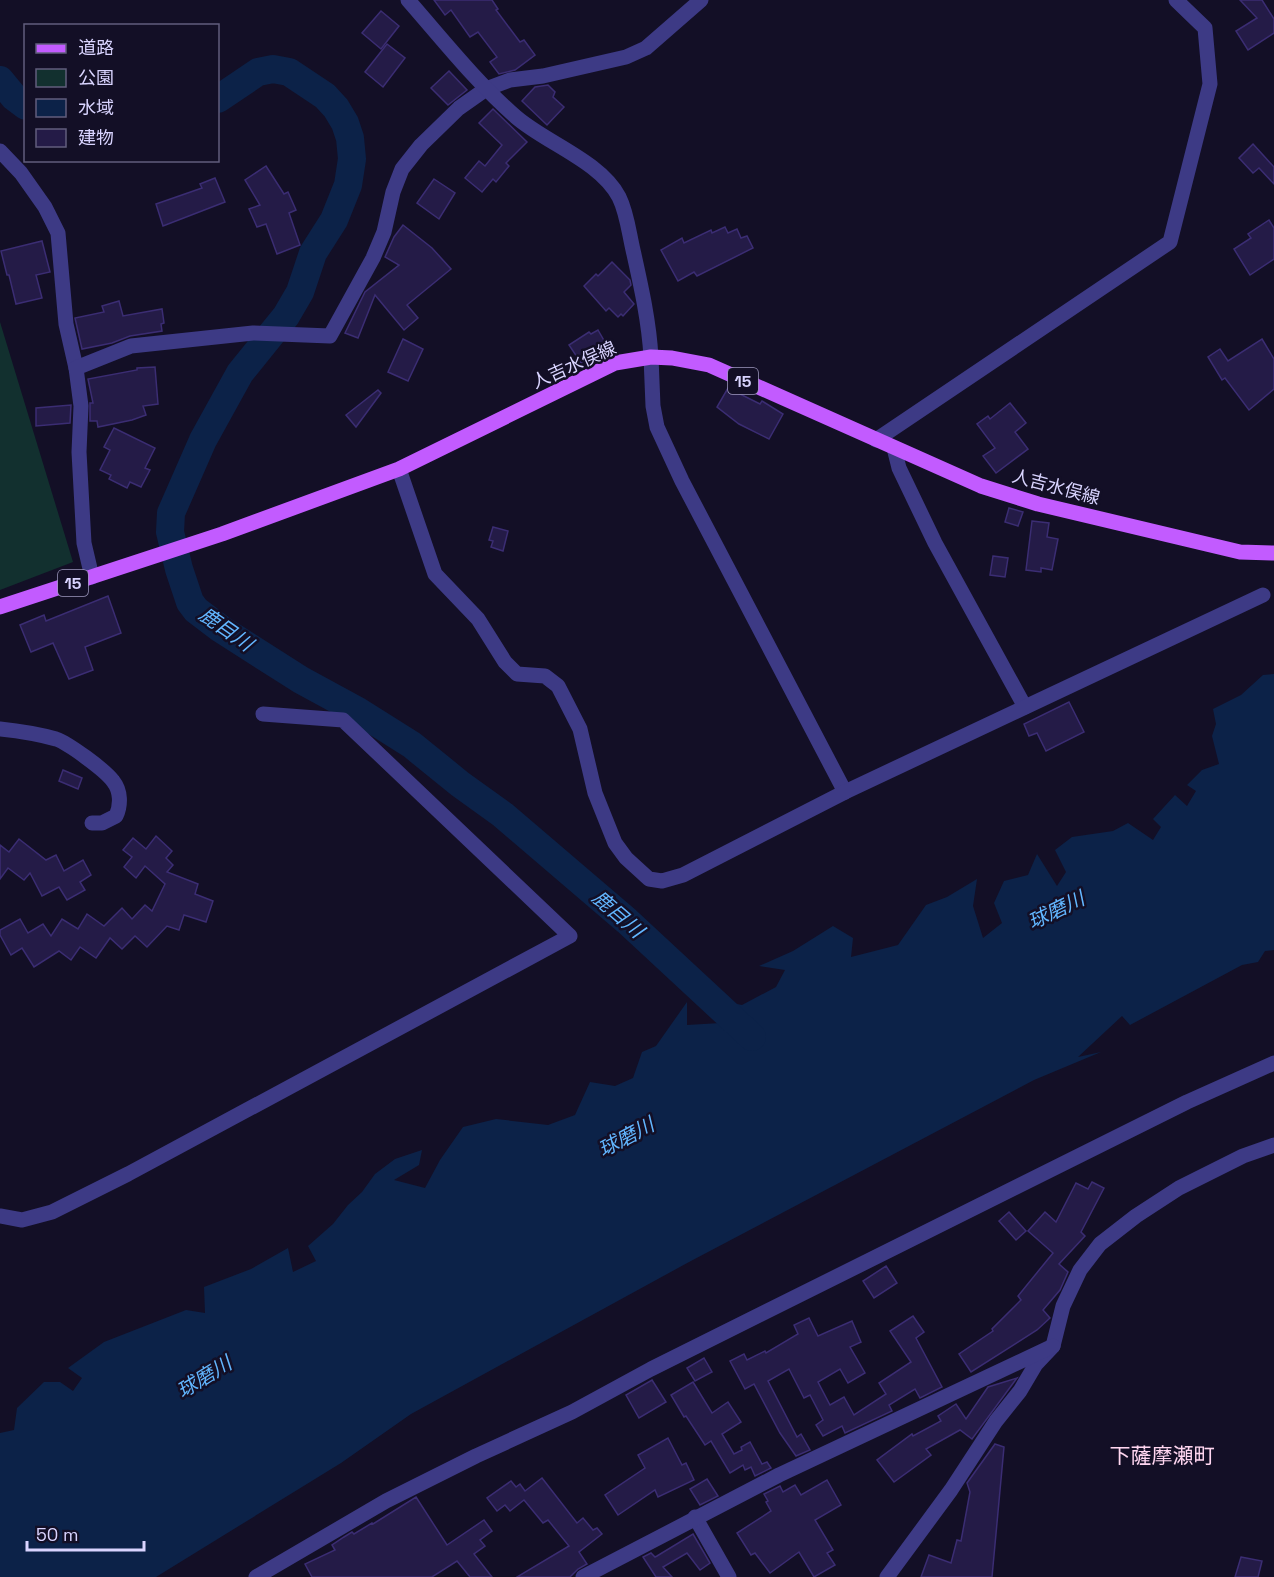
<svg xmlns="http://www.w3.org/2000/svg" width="1274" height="1577" font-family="'Space Grotesk','Noto Sans JP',sans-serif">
<rect width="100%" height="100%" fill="#130f26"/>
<path fill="#12302f" d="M0 322 73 562 0 590Z"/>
<path fill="#0c2248" d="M1274 674V950L1265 951 1258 962 1242 965 1130 1025 1122 1016 1078 1057 1101 1052 1034 1080 689 1262 411 1414 341 1463 156 1577H0V1433L14 1430 17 1408 44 1382H60L73 1391 82 1378 68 1368 104 1342 186 1310 205 1313 204 1287 251 1269 288 1248 293 1272 316 1261 308 1246 333 1224 348 1205 362 1192 375 1174 395 1159 422 1150 419 1165 394 1180 425 1188 440 1160 463 1127 496 1119 548 1125 575 1115 590 1082 615 1086 633 1078 642 1052 656 1046 687 1002V1025L721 1023 726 1002 742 1005 776 987 785 970 759 966 793 951 833 926 853 938 851 957 898 945 926 905 947 897 977 879 973 906 983 938 1002 923 994 903 1004 881 1028 875 1037 854 1057 886 1066 872 1055 850 1072 837 1113 831 1128 823 1153 840 1161 827 1153 819 1175 795 1187 806 1196 791 1187 785 1202 770 1219 764 1212 736 1216 724 1213 709 1241 695 1263 675Z"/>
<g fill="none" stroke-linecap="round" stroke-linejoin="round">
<g stroke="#0c2248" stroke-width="28">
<path d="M0 80 14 97 26 106"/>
<path d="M218 99 258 72 273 69 289 72 325 96 336 108 345 123 350 138 352 159 348 185 334 220 313 253 300 292 286 316 240 373 203 440 171 513 170 532 179 569 190 602 196 610 221 629 301 680 358 711 412 745 460 784 503 815 627 921 752 1037"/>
</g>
</g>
<g fill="#241b47" stroke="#3b2d73" stroke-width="1.5">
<path d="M434 0H492L498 9 496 10 520 42 524 40 535 55 515 70 499 74 490 62 497 57 478 32 470 37 451 10 445 15Z"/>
<path d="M1240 0H1262L1274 19V33L1248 50 1236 31 1257 18Z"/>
<path d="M381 11 399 26 381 49 362 33Z"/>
<path d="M387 44 405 58 383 87 365 72Z"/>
<path d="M449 71 467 90 448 105 431 88Z"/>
<path d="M548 85 555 92 553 97 564 107 547 125 522 101 535 87Z"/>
<path d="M493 109 527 142 506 163 509 166 496 182 493 179 482 192 465 178 479 161 485 166 502 145 479 123Z"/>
<path d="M1253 144 1274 167V184L1259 168 1253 173 1239 158Z"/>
<path d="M266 166 284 194 288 192 296 210 289 213 300 245 277 254 266 224 257 227 249 209 260 205 245 180Z"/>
<path d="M215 178 225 202 163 226 156 204 202 188 200 184Z"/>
<path d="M434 179 455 193 439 219 417 203Z"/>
<path d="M1269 220 1274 228V259L1250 275 1234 249 1251 238 1248 234Z"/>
<path d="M403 225 432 248 451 269 407 305 418 318 404 330 375 295 358 338 345 333 365 292 399 265 385 257 394 237Z"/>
<path d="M725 227 728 233 737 229 741 238 747 236 753 248 697 276 694 272 678 281 661 250 682 238 684 243 711 230 712 233Z"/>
<path d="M42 241 50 272 36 275 42 298 16 304 9 275H7L1 251Z"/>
<path d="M612 262 630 280 631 285 624 292 634 304 623 316 621 314 618 317 609 308 606 311 584 286 596 274 598 276Z"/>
<path d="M119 301 123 316 162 309 164 323 161 324 162 331 130 336 112 343 82 349 75 318 104 312 102 306Z"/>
<path d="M598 330 606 344 598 349 600 351 581 363 569 345 589 332 591 334Z"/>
<path d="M403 339 423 349 408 381 388 372Z"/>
<path d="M1262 339 1274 359V389L1249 410 1225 378 1222 380 1208 357 1220 349 1228 361Z"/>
<path d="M155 367 158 404 143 406 146 415 132 420 98 427 97 421H90V403H93L88 379 137 370V368Z"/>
<path d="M728 388 760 404 762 401 783 414 769 439 739 424 717 407Z"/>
<path d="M378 390 381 393 356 427 346 415Z"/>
<path d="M1010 403 1026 423 1015 432 1028 449 996 473 983 456 995 448 977 424 988 416 990 419Z"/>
<path d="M71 405 70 423 36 426V408Z"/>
<path d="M114 428 155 448 145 468 150 470 141 487 130 482 127 488 109 479 111 475 100 470 110 450 104 447Z"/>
<path d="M1009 508 1023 512 1018 526 1005 522Z"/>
<path d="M1032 521 1049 523 1047 537 1058 539 1052 570 1041 568V572L1026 570Z"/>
<path d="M493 527 508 531 503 551 491 547 493 541 489 540Z"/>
<path d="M993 556 1008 558 1005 577 990 575Z"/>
<path d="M108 596 121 633 85 647 93 670 69 679 53 643 31 652 20 625 44 615 46 621Z"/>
<path d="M1069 702 1084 732 1046 751 1037 733 1029 736 1024 724Z"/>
<path d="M63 770 82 778 78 789 59 781Z"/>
<path d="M156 836 172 851 166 858 173 865 167 872 198 884 195 894 213 901 206 922 184 915 179 930 167 926 147 947 135 936 122 949 110 938 96 958 80 947 71 960 59 951 34 967 22 948 11 955 0 935V930L20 919 28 933 43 924 51 936 62 919 78 929 87 914 104 926 122 908 132 919 145 905 152 911 165 884 145 866 136 878 124 867 132 857 123 850 133 838 146 849Z"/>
<path d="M19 839 46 860 56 855 64 871 83 860 91 875 80 882 85 890 67 900 59 887 42 896 30 873 24 880 8 868 0 879V845L9 852Z"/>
<path d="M1092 1182 1104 1188 1081 1232 1085 1236 1059 1264 1068 1272 1060 1290 1043 1310 1050 1318 1037 1330 971 1372 959 1354 993 1331 992 1329 1021 1300 1018 1296 1053 1253 1028 1231 1045 1212 1056 1222 1076 1183 1088 1189Z"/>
<path d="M1009 1212 1026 1231 1016 1240 999 1221Z"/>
<path d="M886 1266 897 1283 874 1298 863 1281Z"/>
<path d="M913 1316 924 1332 916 1338 942 1387 920 1398 915 1389 889 1405 892 1411 845 1433 842 1426 823 1436 816 1425 823 1420 810 1395 804 1398 789 1369 768 1381 797 1437 801 1434 810 1450 796 1456 780 1433 754 1384 745 1389 730 1361 744 1354 747 1360 765 1351 766 1353 798 1334 794 1325 809 1318 818 1336 852 1321 861 1342 850 1347 865 1373 848 1383 840 1369 818 1382 830 1405 844 1397 854 1415 886 1394 879 1383 911 1362 890 1331Z"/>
<path d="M704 1358 712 1372 695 1381 687 1368Z"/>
<path d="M1017 1378 972 1439 960 1430 926 1449 931 1455 894 1482 877 1460 912 1434 913 1436 941 1421 938 1416 956 1404 966 1419 988 1387Z"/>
<path d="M652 1380 666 1402 639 1418 626 1395Z"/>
<path d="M693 1382 712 1413 728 1402 741 1422 722 1434 734 1454 742 1450 741 1447 750 1442 762 1464 767 1462 771 1468 755 1476 751 1467 745 1470 743 1465 730 1473 711 1441 705 1445 686 1416 684 1417 671 1395Z"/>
<path d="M668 1438 682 1465 686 1463 694 1480 658 1497 655 1490 618 1515 605 1495 645 1468 638 1455Z"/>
<path d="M995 1444 1004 1447 992 1577H921L929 1555 951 1563 957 1540 961 1541 970 1492 967 1483Z"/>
<path d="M542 1478 577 1523 583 1518 593 1530 597 1528 602 1534 579 1552 587 1564 578 1569 570 1577H517L569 1546 548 1520 543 1523 524 1500 510 1511 505 1505 497 1511 487 1498 511 1481 516 1487 520 1484 525 1491Z"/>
<path d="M707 1479 718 1496 700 1505 690 1489Z"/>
<path d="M827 1480 841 1505 815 1520 833 1550 827 1553 835 1565 814 1577 799 1552 770 1573 755 1553 751 1555 737 1533 771 1511 766 1502 768 1501 764 1494 780 1486 783 1492 795 1485 801 1495Z"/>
<path d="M416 1497 447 1545 484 1520 492 1531 480 1540 485 1546 474 1554 492 1577H470L457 1561 432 1577H312L305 1564 335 1550 332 1545 344 1537 352 1532 354 1534 372 1523 373 1524Z"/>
<path d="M693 1534 710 1563 700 1570 687 1553 663 1567 672 1577H656L643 1557 651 1553 655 1557 657 1556Z"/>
<path d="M1241 1557 1262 1561 1258 1577H1235Z"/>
</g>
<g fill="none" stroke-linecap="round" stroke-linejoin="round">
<g stroke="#3d3a85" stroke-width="15">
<path d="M0 151 21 173 45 207 58 233 66 324 76 368"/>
<path d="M651 357 653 406 657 427 682 481 845 792"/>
<path d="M876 440 1170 242 1210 84 1205 28 1176 0"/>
<path d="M894 448 899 468 935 543 1025 707"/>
<path d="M399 469 435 574 478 619 505 662 517 674 545 676 558 686 580 729 595 793 615 843 626 858 649 879 662 881 683 875 845 792 1263 595"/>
<path d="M92 577 84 543 79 452 81 406 76 368 131 346 253 333 330 336 373 258 384 232 393 192 402 169 421 145 459 108 486 89 510 80 543 76 626 57 646 48 701 0"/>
<path d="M0 1216 22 1220 52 1212 128 1174 570 936 343 720 263 714"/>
<path d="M695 1517 729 1577"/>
<path d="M256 1577 386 1501 476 1456 572 1412 651 1369 1187 1102 1274 1063"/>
<path d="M887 1577 951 1490 996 1421 1020 1391 1036 1364 1053 1346 1063 1306 1080 1270 1100 1244 1136 1216 1179 1188 1243 1156 1274 1145"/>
</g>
<g stroke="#3d3a85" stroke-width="15">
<path d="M408 0C443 40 476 82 516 117 546 143 600 161 619 197 627 213 629 233 633 250 641 286 649 321 651 357"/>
<path d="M0 729C19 731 38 734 56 739 68 743 105 770 113 781 121 791 121 805 116 816L102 823H92"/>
<path d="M583 1577 779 1475 1053 1346"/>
</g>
<path stroke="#c25bff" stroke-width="15" d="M0 607 222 534 399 469 615 363 651 357 672 358 709 365 981 486 1038 504 1240 552 1274 553"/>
</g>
<g text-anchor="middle" stroke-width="5" stroke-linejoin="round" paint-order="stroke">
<g fill="#130f26" stroke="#9e99be" stroke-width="1.5">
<rect x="728" y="368" width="30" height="26" rx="4.5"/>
<rect x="58" y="570" width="30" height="26" rx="4.5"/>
</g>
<g font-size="16" font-weight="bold" fill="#d9d4ff">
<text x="743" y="387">15</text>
<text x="73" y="589">15</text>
</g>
<g font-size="18" fill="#d9d4ff" stroke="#130f26">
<text transform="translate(574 365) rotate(-24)" y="6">人吉水俣線</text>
<text transform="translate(1056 487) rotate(15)" y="6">人吉水俣線</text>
</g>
<g font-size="20" font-style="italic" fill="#62b6ff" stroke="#130f26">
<text transform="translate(226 629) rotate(35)" y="7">鹿目川</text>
<text transform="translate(1056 910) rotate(-26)" y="7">球磨川</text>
<text transform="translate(618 914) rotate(41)" y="7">鹿目川</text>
<text transform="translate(626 1137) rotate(-28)" y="7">球磨川</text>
<text transform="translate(204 1377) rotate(-32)" y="7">球磨川</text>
</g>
<g font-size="21" fill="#ffd6f0" stroke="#130f26">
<text x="1162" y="1463">下薩摩瀬町</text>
</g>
</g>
<rect x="24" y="24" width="195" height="138" fill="#130f26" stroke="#625e7d" stroke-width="1.5"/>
<rect x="36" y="44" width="30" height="9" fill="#c25bff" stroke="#625e7d" stroke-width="1.5"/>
<text x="78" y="54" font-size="18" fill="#d9d4ff">道路</text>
<rect x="36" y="69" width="30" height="18" fill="#12302f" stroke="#625e7d" stroke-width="1.5"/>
<text x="78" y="84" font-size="18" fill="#d9d4ff">公園</text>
<rect x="36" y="99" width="30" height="18" fill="#0c2248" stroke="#625e7d" stroke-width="1.5"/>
<text x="78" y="114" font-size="18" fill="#d9d4ff">水域</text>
<rect x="36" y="129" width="30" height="18" fill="#241b47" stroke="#625e7d" stroke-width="1.5"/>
<text x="78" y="144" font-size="18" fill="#d9d4ff">建物</text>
<path d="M27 1541v9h117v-9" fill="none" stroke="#d9d4ff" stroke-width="3"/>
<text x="36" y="1541" font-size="18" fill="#d9d4ff" stroke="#130f26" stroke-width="4.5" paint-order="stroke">50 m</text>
</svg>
